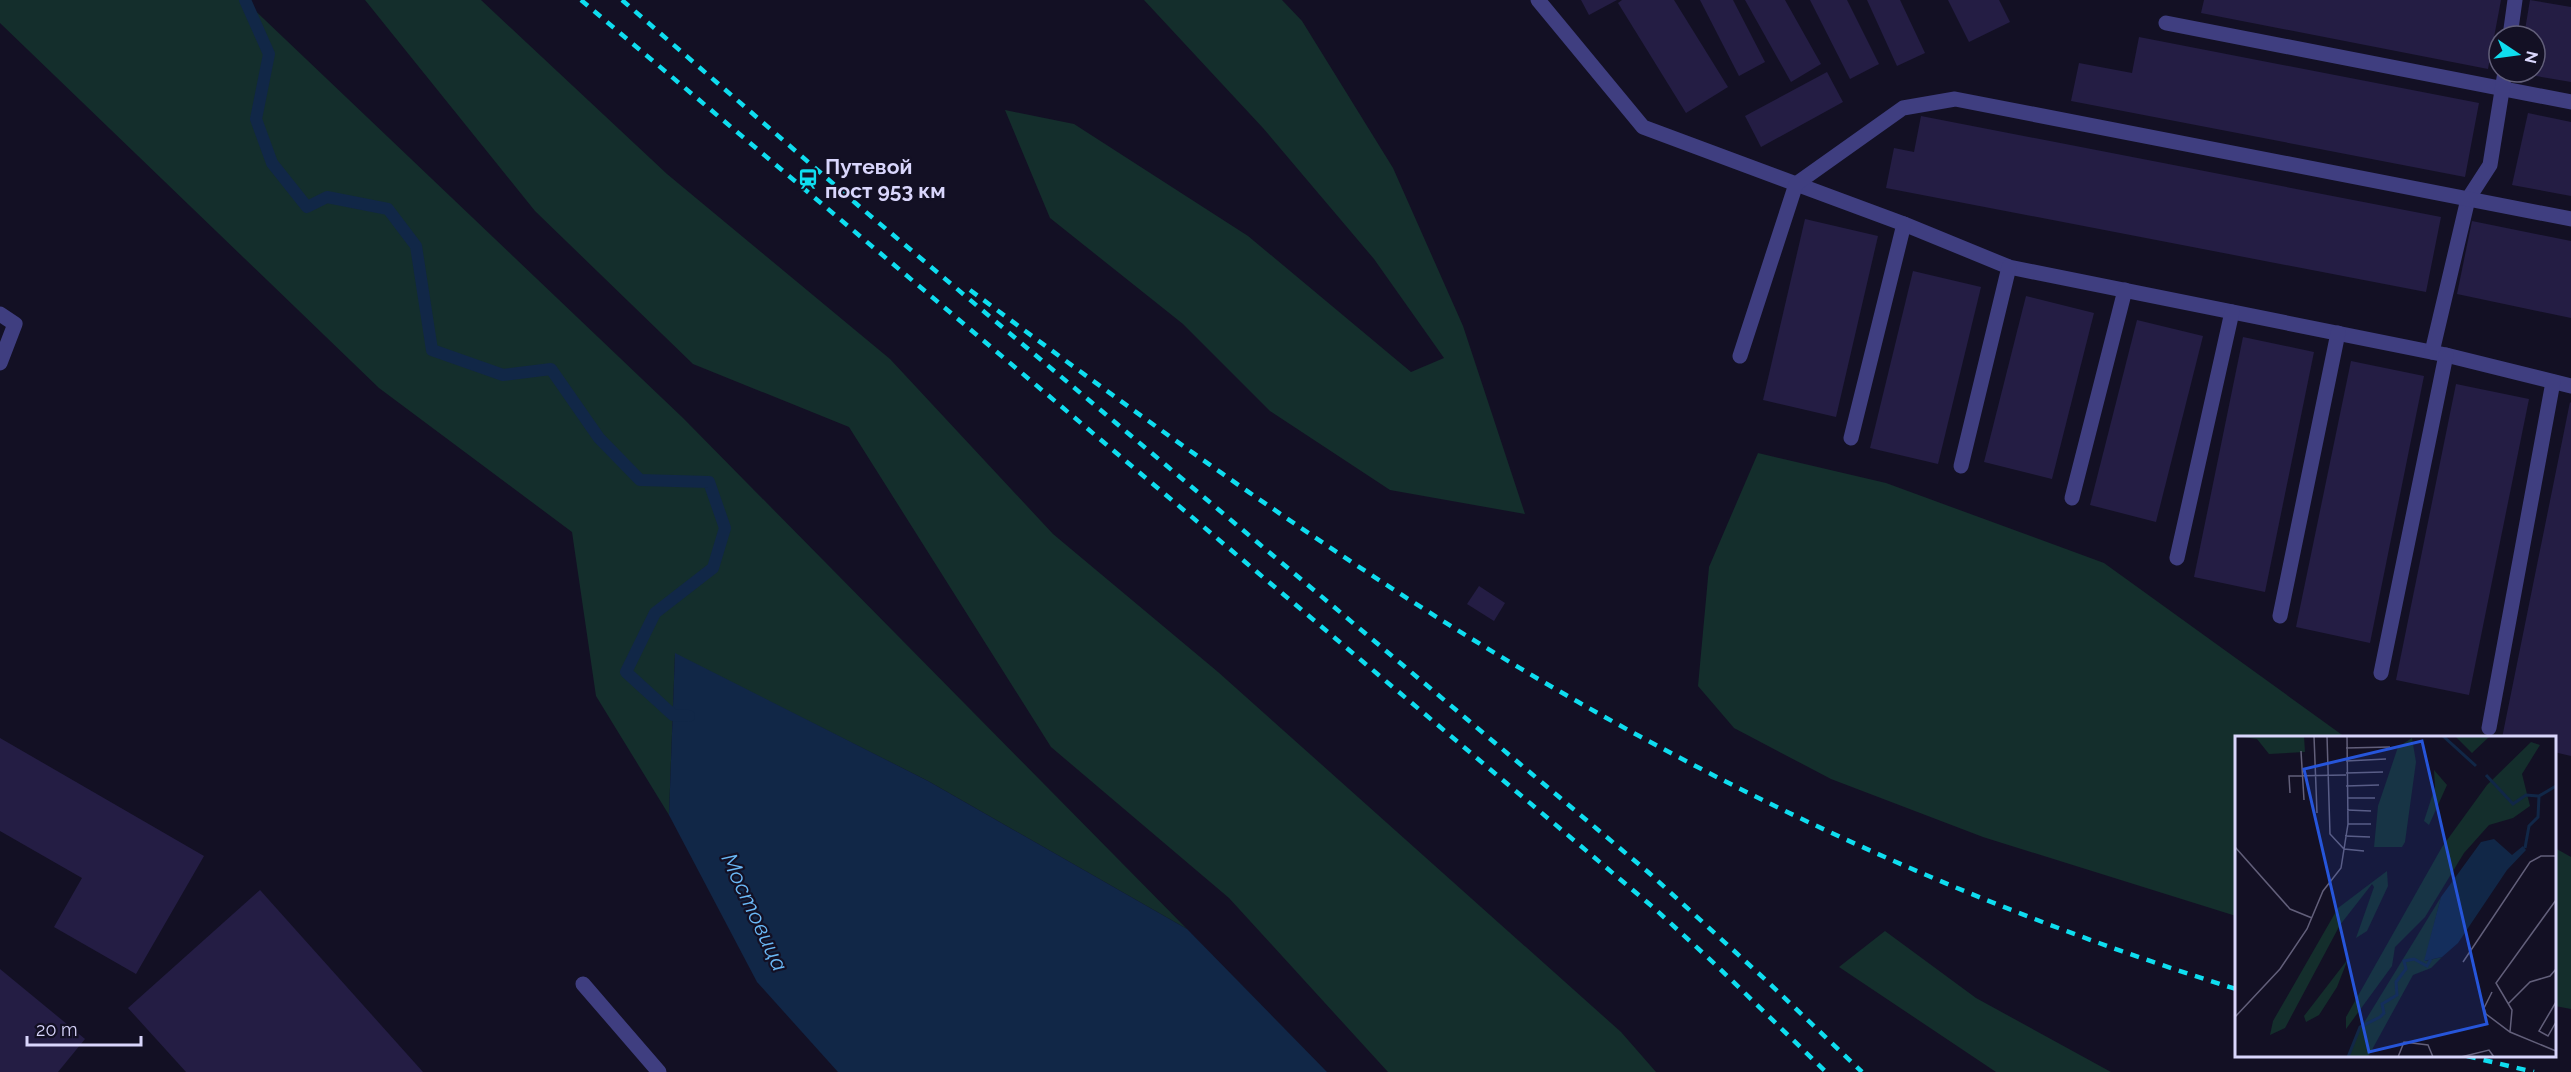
<svg xmlns="http://www.w3.org/2000/svg" width="2571" height="1072" font-family="Raleway,sans-serif">
<rect width="100%" height="100%" fill="#131024"/>
<g fill="#142e2c">
<path d="M0 0H244L683 418 1187 929 928 781 675 654 669 815 596 696 572 532 379 388 0 23Z"/>
<path d="M365 0H481L667 174 890 359 1053 534 1218 672 1621 1032 1656 1072H1388L1229 898 1051 747 849 427 693 364 535 211Z"/>
<path d="M1144 0H1282L1302 21 1393 168 1463 326 1525 514 1390 490 1270 411 1183 324 1050 218 1005 110 1074 124 1248 236 1411 372 1444 358 1374 259 1263 128Z"/>
<path d="M1758 453 1886 483 2104 563 2345 737 2236 738V916L1983 837 1831 779 1734 728 1698 686 1709 567Z"/>
<path d="M2555 848 2571 857V1009L2555 1006Z"/>
<path d="M1885 931 1976 998 2111 1072H1996L1839 967Z"/>
</g>
<path fill="#112747" d="M675 653 928 781 1187 929 1327 1072H838L757 982 669 815Z"/>
<g fill="none" stroke-linecap="round" stroke-linejoin="round">
<path stroke="#112747" stroke-width="12" d="M245 0 269 54 256 119 272 163 307 207 327 197 388 209 416 246 432 350 503 375 551 369 599 438 640 480 709 482 725 528 713 568 655 613 626 672 673 715 689 716"/>
</g>
<g fill="#241d44">
<path d="M1581 0H1617L1589 15Z"/>
<path d="M1622 0H1674L1728 87 1686 113 1618 3Z"/>
<path d="M1700 0H1733L1765 62 1739 76Z"/>
<path d="M1745 0H1785L1821 64 1791 82Z"/>
<path d="M1810 0H1847L1879 64 1850 79Z"/>
<path d="M1867 0H1900L1925 53 1897 66Z"/>
<path d="M1948 0H1999L2010 22 1969 42Z"/>
<path d="M2204 0H2501L2488 69 2201 13Z"/>
<path d="M2530 0 2571 7V82L2519 73 2535 72V36H2524Z"/>
<path d="M2139 37 2479 103 2465 177 2071 101 2079 63 2132 73Z"/>
<path d="M1827 72 1843 102 1761 147 1745 116Z"/>
<path d="M2528 113 2571 122V196L2512 185Z"/>
<path d="M1921 116 2441 217 2426 292 1886 188 1894 148 1914 152Z"/>
<path d="M1805 219 1878 236 1836 417 1763 400Z"/>
<path d="M2472 221 2571 241V318L2457 294Z"/>
<path d="M1913 271 1981 287 1938 464 1870 448Z"/>
<path d="M2026 296 2094 313 2052 479 1984 462Z"/>
<path d="M2137 320 2203 336 2156 522 2090 505Z"/>
<path d="M2243 337 2314 352 2265 592 2194 577Z"/>
<path d="M2351 361 2424 376 2370 643 2296 627Z"/>
<path d="M2456 384 2529 399 2469 695 2396 680Z"/>
<path d="M2570 402 2571 403V756L2554 752V738H2502Z"/>
<path d="M1479 586 1505 603 1494 621 1467 604Z"/>
<path d="M0 738 204 856 136 974 54 927 82 878 0 831Z"/>
<path d="M260 890 423 1072H186L128 1008Z"/>
<path d="M0 969 85 1039 58 1072H0Z"/>
</g>
<g fill="none" stroke-linecap="round" stroke-linejoin="round">
<g stroke="#3f3e80" stroke-width="15">
<path d="M1538 0 1643 127 1904 224 2009 267 2446 355 2571 386"/>
<path d="M2166 23 2571 102"/>
<path d="M2510 36 2515 0"/>
<path d="M0 314 15 324 0 363"/>
<path d="M2432 352 2468 199 2490 165 2505 72"/>
<path d="M1740 356 1796 184 1903 108 1955 99 2571 219"/>
<path d="M1851 438 1904 224"/>
<path d="M1961 466 2009 267"/>
<path d="M2072 498 2125 290"/>
<path d="M2177 558 2232 312"/>
<path d="M2280 616 2338 333"/>
<path d="M2381 673 2446 355"/>
<path d="M2489 728 2553 382"/>
<path d="M583 984 659 1072"/>
</g>
<g stroke="#0fddef" stroke-width="4.5" stroke-dasharray="9 8" stroke-linecap="butt">
<path d="M581 0 1654 908 1717 966 1826 1072"/>
<path d="M622 0 860 207 1648 872 1768 982 1862 1072"/>
<path d="M970 290C1169 438 1371 585 1587 707 1793 824 2011 919 2236 989"/>
<path d="M2467 1056 2534 1072"/>
</g>
</g>
<defs>
<g id="station-bare" transform="scale(1.62)"><path d="M-3-6H3Q5-6 5-4V2Q5 4 3 4L4.5 6H3L1.5 4h-3L-3 6H-4.5L-3 4Q-5 4-5 2V-4Q-5-6-3-6ZM-3.5-4v3h7v-3ZM-3.5 1v1.5H-2V1ZM2 1v1.5H3.5V1Z" fill="#0fddef" stroke="#131024" stroke-width="2.5" paint-order="stroke"/></g>
</defs>
<g fill-rule="evenodd">
<use href="#station-bare" x="808" y="179"/>
</g>
<g text-anchor="middle" stroke-width="4.5" stroke-linejoin="round" paint-order="stroke">
<g font-size="21" font-weight="bold" fill="#d9d6fc" stroke="#131024" text-anchor="start">
<text x="825" y="174">Путевой<tspan x="825" dy="24">пост 953 км</tspan></text>
</g>
<g font-size="22" font-style="italic" fill="#6ab8f6" stroke="#131024">
<text transform="translate(755 912) rotate(65)" y="8">Мостовица</text>
</g>
</g>
<g transform="translate(2235 736)">
<rect width="321" height="321" fill="#131024"/>
<path d="M0 0H69L70 16 34 18 22 3ZM220 0H255L237 17ZM177 2 181 26 170 106 167 111H139L143 70 163 11ZM296 6 305 9 287 38 295 70 278 82 254 89 229 117 190 181 160 211 157 230 111 293V281L207 111 252 49ZM199 34 212 49 194 89 189 85 200 51ZM152 135 153 150 132 195 121 202 139 151 137 148 105 189 50 292 35 299 38 285 103 172ZM206 161 190 225 207 221 196 232 178 239 133 321H114L119 303ZM113 223 102 251 84 279 71 286 69 280Z" fill="#142e2c"/>
<path d="M259 103 277 119 288 110 291 114 272 134 223 207 207 221 189 225 206 161 246 106Z" fill="#112747"/>
<path fill="none" stroke="#112747" stroke-width="3" d="M208 0 241 30M251 39 278 68 291 59 303 60M290 112 294 90 303 81 304 60 321 50M113 321 125 291 145 281 149 277 147 268 162 259 161 246 171 233 169 225 179 223 192 230 196 223"/>
<path fill="none" stroke="#625f7a" stroke-width="1.5" d="M79 0 82 77M92 0 95 98 109 113 129 115M111 12 155 11M66 15 69 64M111 25 151 23M111 37 148 36M111 50 144 49M55 57 54 40 111 39M112 62H140M112 74 136 75M113 88H136M110 100 135 101M0 111 55 173 77 182M228 226 295 126 306 120H321M257 256 249 272 251 278 275 296 321 315M321 266 304 295 313 300 321 286M273 268 295 246 315 240 321 233M0 281 45 233 72 193 88 155 106 132 113 88 112 0M275 296 277 274 261 247 321 164M163 321 169 306 193 309 198 321M226 321 254 314 259 321"/>
<path fill="#2655da" fill-opacity="0.15" stroke="#2655da" stroke-width="3" d="M187 5 252 288 134 316 69 33Z"/>
<rect width="321" height="321" fill="none" stroke="#d9d6fc" stroke-width="3"/>
</g>
<g transform="translate(2517 54) rotate(103)"><circle r="28" fill="#131024" stroke="#625f7a" stroke-width="1.5"/>
<path d="M0-4.5L10 22L0 15L-10 22Z" fill="#0fddef"/>
<text y="-9" font-size="16" font-weight="bold" text-anchor="middle" fill="#d9d6fc">N</text>
</g>
<path d="M27 1036v9h114v-9" fill="none" stroke="#d9d6fc" stroke-width="3"/>
<text x="36" y="1036" font-size="18" fill="#d9d6fc" stroke="#131024" stroke-width="4.5" paint-order="stroke">20 m</text>
</svg>
